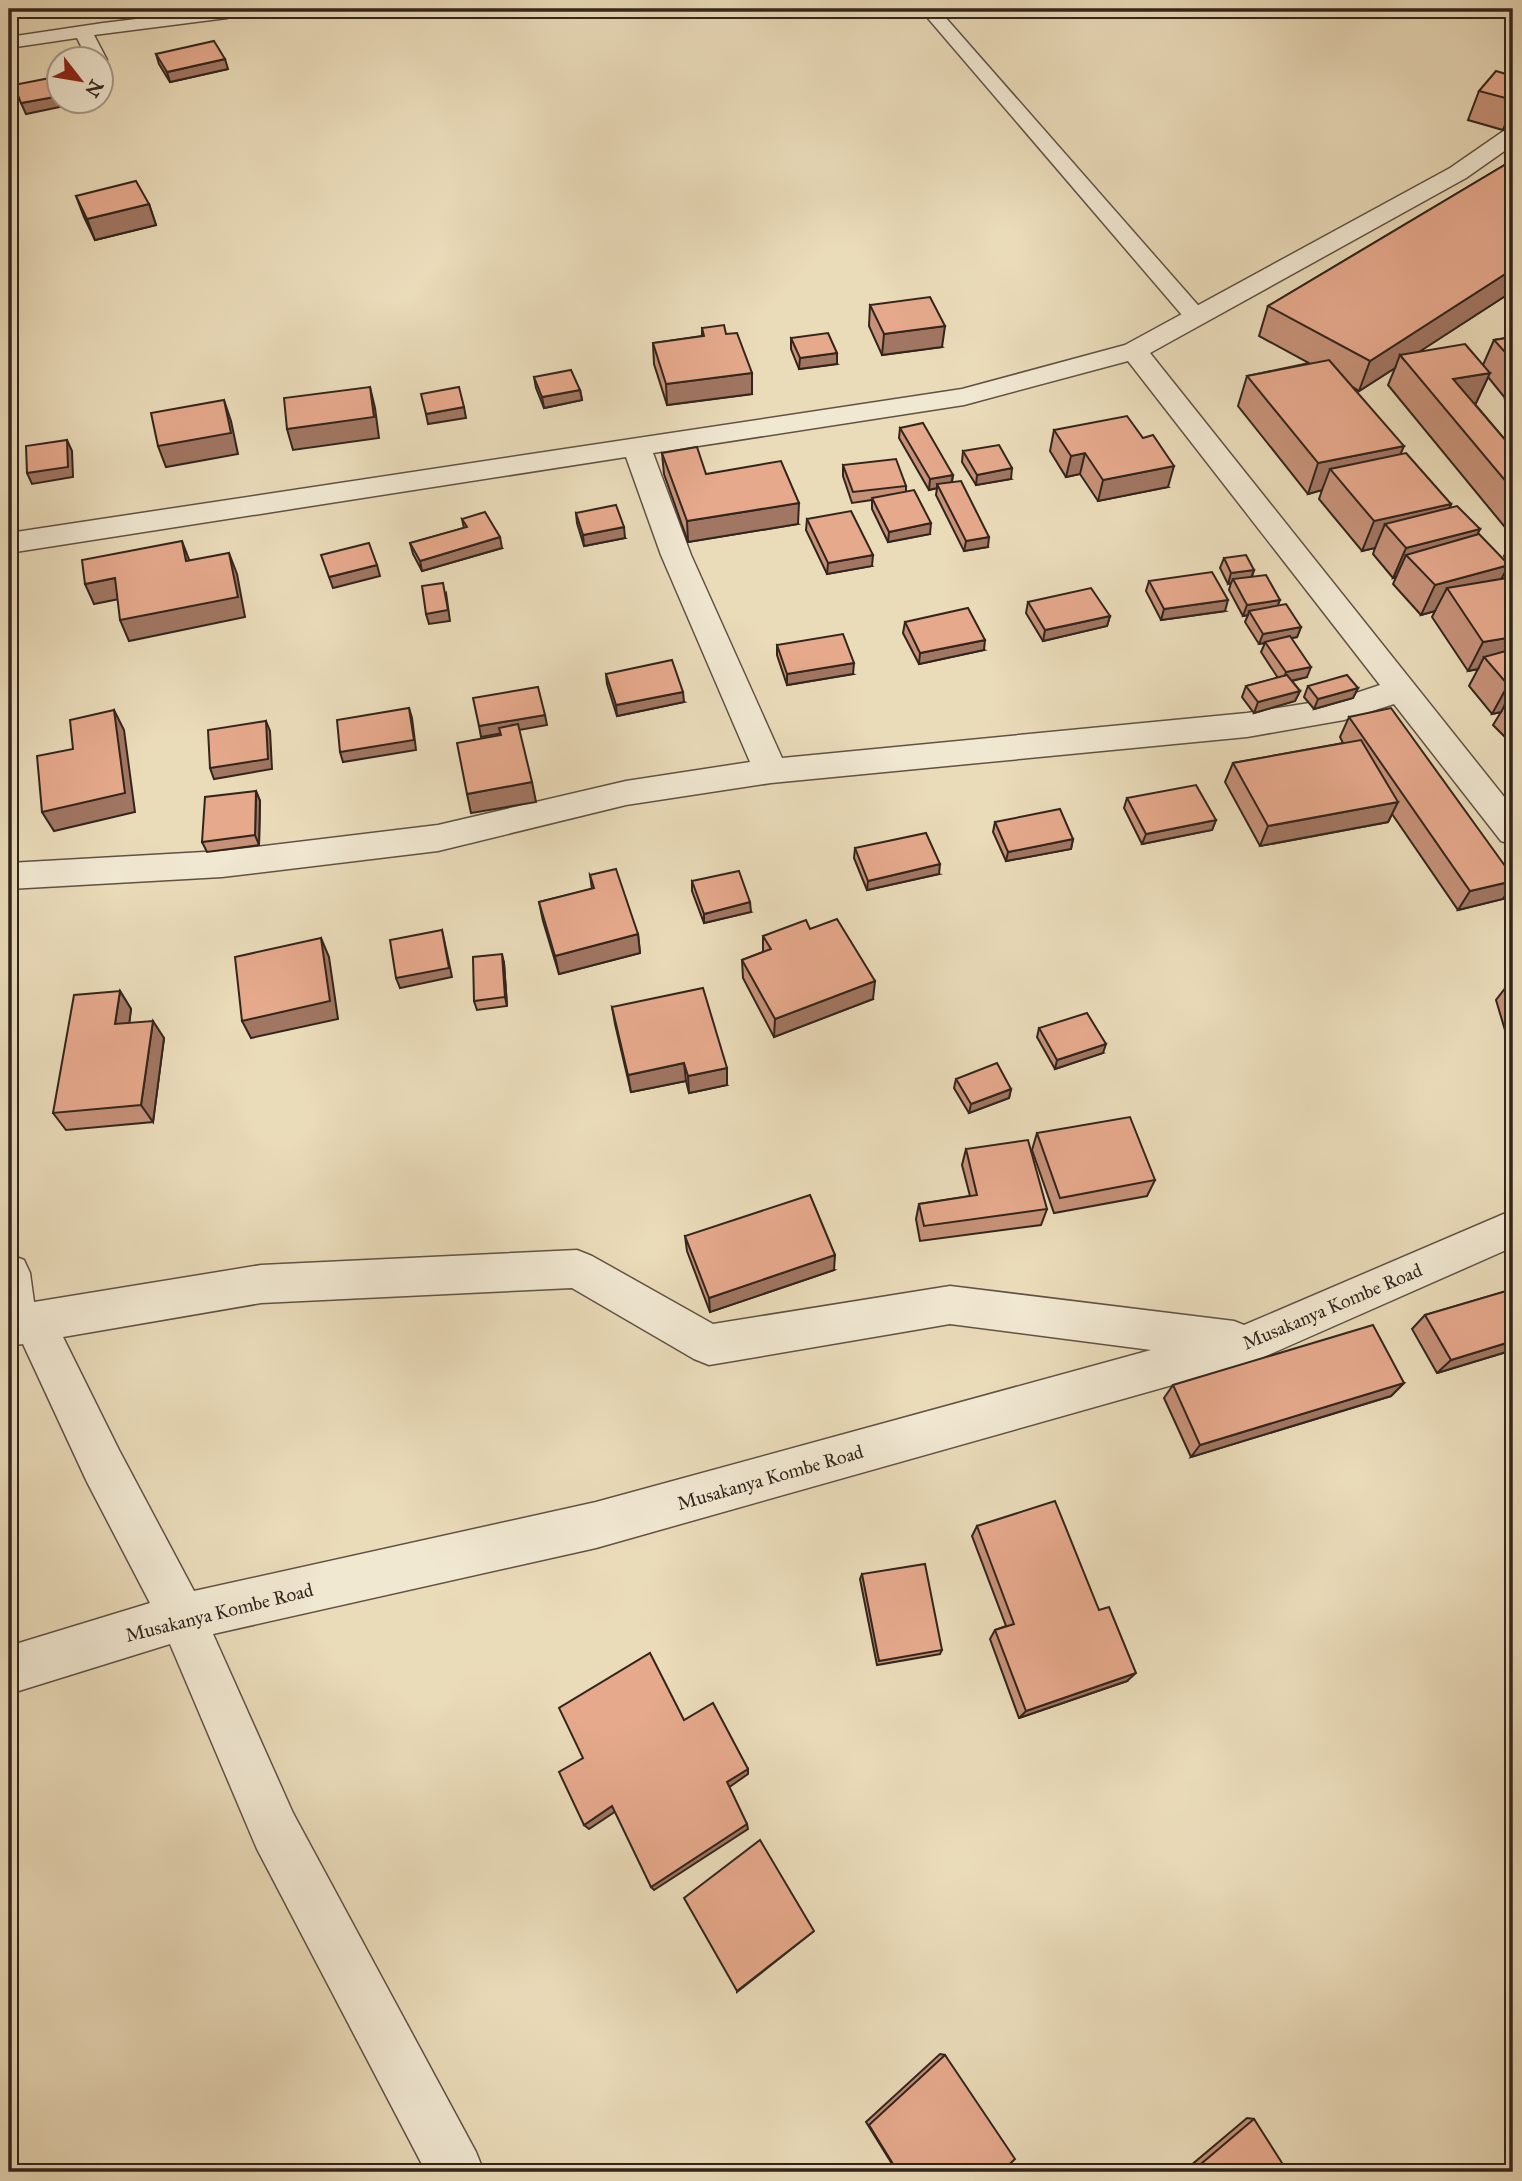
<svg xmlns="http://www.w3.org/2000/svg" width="1522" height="2181" font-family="'IM FELL Great Primer',serif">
<rect width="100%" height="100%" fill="#eadbb9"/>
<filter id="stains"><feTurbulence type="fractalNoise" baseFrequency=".00286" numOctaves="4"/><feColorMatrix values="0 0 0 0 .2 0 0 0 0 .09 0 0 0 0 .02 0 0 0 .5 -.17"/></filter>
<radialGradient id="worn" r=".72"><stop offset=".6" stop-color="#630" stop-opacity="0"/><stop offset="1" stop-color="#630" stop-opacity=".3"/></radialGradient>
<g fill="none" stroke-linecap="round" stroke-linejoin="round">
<g stroke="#615244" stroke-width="3">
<g id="service">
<path d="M220 9 227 10 230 14 227 18 94 35 107 60 102 65V60H88L77 38 9 48V37L103 23Z"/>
<path d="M920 9H938L1204 312 1207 317 1204 322H1188Z"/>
</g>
</g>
<g stroke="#615244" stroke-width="3">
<g id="minor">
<path d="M1513 128V145L1466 178 1150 353 1513 808V845L1501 841 1394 704 1344 720 1247 737 771 783 626 805 438 851 222 877 9 889V863L222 851 438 825 626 781 750 762 661 555 626 457 9 553V533L962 389 1125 345 1450 168 1505 130ZM1128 361 1380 685 1341 698 1247 713 782 758 691 555 653 453 964 405Z"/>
<path d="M1513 1210V1247L1250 1363 596 1548 213 1634 293 1813 476 2152 484 2172H426L257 1849 170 1644 9 1694V1646L150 1603 87 1482 23 1344 9 1346V1254L24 1260 30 1273 34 1302 261 1265 577 1250 592 1256 713 1324 950 1286 1234 1321 1244 1325ZM572 1288 694 1359 709 1365 950 1324 1151 1350 596 1502 194 1591 119 1450 63 1337 261 1303Z"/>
</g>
</g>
<use href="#service" fill="#f1e8d2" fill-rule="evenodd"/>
<use href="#minor" fill="#f1e8d2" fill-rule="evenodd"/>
</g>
<g fill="#c69178" stroke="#33251d" stroke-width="2">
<path d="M156 54 228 69 170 82 159 64Z"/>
<path d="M1513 76V118L1503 130 1468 120 1479 91Z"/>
<path d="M1513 160V291L1420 351 1483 365 1494 340 1513 337V397L1505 398 1488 377 1476 403H1474L1513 449V537L1388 385 1395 368 1359 391 1353 387 1400 454 1451 504 1450 508 1480 529 1477 534 1501 579 1513 577V745L1493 725 1501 712 1492 714 1469 686 1478 669 1468 671 1432 617 1435 611 1421 615 1393 584 1396 577 1393 578 1373 554 1375 548 1362 551 1319 499 1322 490 1308 494 1238 406 1247 376 1309 363 1259 336 1268 306Z"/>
<path d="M76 196 149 204 156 225 95 240 84 217Z"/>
<path d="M870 305 942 347 882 355 869 326Z"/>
<path d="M702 328 726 334 752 394 667 405 654 364 653 343 702 336Z"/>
<path d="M791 338 837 364 799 369 791 349Z"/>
<path d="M534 377 580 390 582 400 544 408 536 388Z"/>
<path d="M900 428 953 475 952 482 988 547 964 551 936 495 937 488 929 490 899 438Z"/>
<path d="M1054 430 1168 487 1098 501 1080 474 1066 477 1050 451Z"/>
<path d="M963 451 1011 479 976 485 962 462Z"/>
<path d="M662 453 706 474 798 524 688 542 664 474Z"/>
<path d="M843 465 906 486V492L930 534 888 542 872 509V500L852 503 843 476Z"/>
<path d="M576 513 625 538 584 546 577 523Z"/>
<path d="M462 519 502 548 422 571 413 554 410 543 464 528Z"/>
<path d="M807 519 872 566 827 574 806 530Z"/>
<path d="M1513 538V567L1504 556Z"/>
<path d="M1224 558 1254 570 1252 577 1278 606 1301 627 1297 637 1291 638 1307 677 1292 681 1300 691 1295 701 1254 713 1242 697 1246 686 1278 678 1261 652 1265 643 1259 644 1245 622 1248 615 1243 616 1229 590 1231 583 1228 584 1220 568Z"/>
<path d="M1149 581 1225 611 1161 620 1146 591Z"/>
<path d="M1028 602 1110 616 1107 626 1043 641 1026 613Z"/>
<path d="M905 622 984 650 919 664 903 633Z"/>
<path d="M777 645 853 674 787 685 777 655Z"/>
<path d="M606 674 684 702 617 716 607 684Z"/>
<path d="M1308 686 1358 688 1353 698 1314 709 1304 697Z"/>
<path d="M1349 717 1503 899 1458 910 1392 814 1388 822 1260 846 1225 782 1233 763 1343 743 1340 737Z"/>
<path d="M256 791 260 801 259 845 207 852 202 842Z"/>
<path d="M1127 798 1216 820 1212 830 1142 844 1124 808Z"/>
<path d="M995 822 1073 839 1071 849 1006 861 993 832Z"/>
<path d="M855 848 939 874 867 890 854 858Z"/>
<path d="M590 875 638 934 640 953 559 974 543 921 539 902 592 889Z"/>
<path d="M692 881 751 912 704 923 692 891Z"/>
<path d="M810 929 873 999 774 1037 743 978 742 960 763 952V936Z"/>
<path d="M504 963 507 1006 477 1010 474 1001Z"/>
<path d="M1510 982H1513V1057L1496 1000Z"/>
<path d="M120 991 131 1009 129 1023 164 1038 153 1122 66 1130 53 1113Z"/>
<path d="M612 1007 727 1085 689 1093 686 1081 631 1092 615 1024Z"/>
<path d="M1039 1028 1103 1053 1055 1069 1037 1037Z"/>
<path d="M956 1079 1011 1089 1009 1098 969 1113 954 1088Z"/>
<path d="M1037 1133 1155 1180 1147 1196 1054 1213 1032 1150Z"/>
<path d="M966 1149 1047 1209 1041 1225 920 1241 916 1219 919 1204 970 1196 962 1165Z"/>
<path d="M685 1236 834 1270 710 1312 687 1251Z"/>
<path d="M1513 1289V1350L1437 1373 1412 1329 1425 1315Z"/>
<path d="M1404 1383 1391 1396 1191 1457 1164 1398 1173 1385Z"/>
<path d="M977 1526 1127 1681 1019 1718 990 1639 995 1630 1006 1626 972 1536Z"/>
<path d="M862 1574 942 1650 940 1654 877 1665 860 1579Z"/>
<path d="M940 2054 945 2055 1001 2172H897L866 2122Z"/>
<path d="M1247 2118 1254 2119 1278 2172H1193L1189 2167Z"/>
</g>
<g fill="#a17662" stroke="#33251d" stroke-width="2">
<path d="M225 59 228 69 170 82 167 72Z"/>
<path d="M60 96V102H78L79 103 26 114 21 103Z"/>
<path d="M1513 105V118L1503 130Z"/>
<path d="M149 204 156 225 95 240 87 219Z"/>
<path d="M1513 269V291L1405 361 1400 355 1395 368 1359 391 1370 361Z"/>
<path d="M945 326 942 347 882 355 884 334Z"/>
<path d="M837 353V364L799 369 800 358Z"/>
<path d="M752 373V394L667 405 666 384Z"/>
<path d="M1490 373 1476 403 1445 408 1453 379Z"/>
<path d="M1513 381V397L1505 398Z"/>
<path d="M370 387 375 408 379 438 293 450 287 429Z"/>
<path d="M580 390 582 400 544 408 542 397Z"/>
<path d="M224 400 231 421 238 454 166 467 158 446Z"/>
<path d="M464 407 466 418 428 424 426 414Z"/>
<path d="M67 440 72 451 73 477 32 484 27 473Z"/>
<path d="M1404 446 1391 476 1330 469 1322 490 1308 494 1318 463Z"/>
<path d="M1085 453 1080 474 1066 477 1071 456Z"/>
<path d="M1174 466 1168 487 1098 501 1103 480Z"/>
<path d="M1012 468 1011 479 976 485 977 475Z"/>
<path d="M953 475 951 485 937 484V488L929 490 930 479Z"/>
<path d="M799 503 798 524 688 542 687 521Z"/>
<path d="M1451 504 1438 534 1385 524 1375 548 1362 551 1374 521Z"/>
<path d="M931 523 930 534 888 542 889 532Z"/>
<path d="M624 527 625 538 584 546 583 535Z"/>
<path d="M1480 529 1465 559 1406 555 1396 577 1393 578 1406 548Z"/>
<path d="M500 537 502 548 422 571 420 561Z"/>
<path d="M989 537 988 547 964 551 966 541Z"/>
<path d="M182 541 190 562 186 561Z"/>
<path d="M229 553 237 574 245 617 129 641 120 620Z"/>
<path d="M873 555 872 566 827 574 828 563Z"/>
<path d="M377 565 380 576 333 588 329 577Z"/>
<path d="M1509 565 1493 594 1447 588 1435 611 1421 615 1435 585Z"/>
<path d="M1254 570 1250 580 1233 579 1231 583 1228 584 1231 573Z"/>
<path d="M115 578 124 598 94 604 85 584Z"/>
<path d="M446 593 450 621 429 624 426 614Z"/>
<path d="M1228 600 1225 611 1161 620 1164 609Z"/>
<path d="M1280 600 1276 610 1249 611 1248 615 1243 616 1247 605Z"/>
<path d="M1110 616 1107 626 1043 641 1045 630Z"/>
<path d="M1301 627 1297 637 1259 644 1263 634Z"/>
<path d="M1513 637V664L1484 657 1478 669 1468 671 1483 642Z"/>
<path d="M985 640 984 650 919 664 920 653Z"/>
<path d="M854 663 853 674 787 685V674Z"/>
<path d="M1311 667 1307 677 1282 683 1286 672Z"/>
<path d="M1513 684V708L1505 705 1501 712 1492 714 1508 685Z"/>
<path d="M1358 688 1353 698 1314 709 1318 699Z"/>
<path d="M1300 691 1295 701 1254 713 1258 702Z"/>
<path d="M683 692 684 702 617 716 616 705Z"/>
<path d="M409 708 412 718 416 750 343 762 340 752Z"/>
<path d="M114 710 124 730 135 812 54 831 42 812Z"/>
<path d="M545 715 547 725 481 737 479 726Z"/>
<path d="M266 721 270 731 272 769 214 779 210 768Z"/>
<path d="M532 782 536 802 471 813 467 794Z"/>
<path d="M256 791 260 801 259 845 255 835Z"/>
<path d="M1398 802 1388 822 1260 846 1268 826Z"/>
<path d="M1216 820 1212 830 1142 844 1146 834Z"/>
<path d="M1073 839 1071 849 1006 861 1008 852Z"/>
<path d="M940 864 939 874 867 890 868 881Z"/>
<path d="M1513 881V883L1503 899 1458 910 1470 891Z"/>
<path d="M750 902 751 912 704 923V914Z"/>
<path d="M442 930 452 977 400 988 396 978Z"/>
<path d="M638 934 640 953 559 974 555 956Z"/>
<path d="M321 938 329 957 338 1019 251 1038 242 1021Z"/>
<path d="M502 954 504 963 507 1006 505 997Z"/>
<path d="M875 981 873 999 774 1037 775 1019Z"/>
<path d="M120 991 131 1009 127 1042 115 1024Z"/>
<path d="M153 1021 164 1038 153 1122 141 1105Z"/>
<path d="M1106 1044 1103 1053 1055 1069 1057 1060Z"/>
<path d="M684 1063 686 1081 631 1092 628 1075Z"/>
<path d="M727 1068V1085L689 1093 688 1076Z"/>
<path d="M1011 1089 1009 1098 969 1113 971 1104Z"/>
<path d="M835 1255 834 1270 710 1312 709 1298Z"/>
<path d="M1513 1341V1350L1437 1373 1451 1360Z"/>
<path d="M1404 1383 1391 1396 1191 1457 1200 1445Z"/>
<path d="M1136 1673 1127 1681 1019 1718 1026 1711Z"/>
<path d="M748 1769V1774L728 1788 727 1782Z"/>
<path d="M612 1806 616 1811 589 1829 584 1825Z"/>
<path d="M747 1824 748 1829 654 1890 651 1887Z"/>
<path d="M814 1931 737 1992V1991Z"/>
</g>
<g fill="#e6a98c" stroke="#33251d" stroke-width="2">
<path d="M214 41 225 59 167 72 156 54Z"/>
<path d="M1496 71 1513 76V100L1479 91Z"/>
<path d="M60 76V96L21 103 14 85Z"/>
<path d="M1513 160V269L1370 361 1268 306Z"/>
<path d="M136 181 149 204 87 219 76 196Z"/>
<path d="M930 297 945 326 884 334 870 305Z"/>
<path d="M724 325 726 334 737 333 752 373 666 384 653 343 704 336 702 328Z"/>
<path d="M828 333 837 353 800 358 791 338Z"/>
<path d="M1513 337V361L1494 340Z"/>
<path d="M1465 344 1490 373 1453 379 1513 449V490L1400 355Z"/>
<path d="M1329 360 1404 446 1318 463 1247 376Z"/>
<path d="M571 370 580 390 542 397 534 377Z"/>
<path d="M370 387 374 417 287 429 284 398Z"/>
<path d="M459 387 464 407 426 414 421 394Z"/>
<path d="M224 400 231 433 158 446 151 413Z"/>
<path d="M1127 416 1143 438 1153 435 1174 466 1103 480 1085 453 1071 456 1054 430Z"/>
<path d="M923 423 953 475 930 479 900 428Z"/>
<path d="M67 440 68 467 27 473 26 446Z"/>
<path d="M999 445 1012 468 977 475 963 451Z"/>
<path d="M697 447 706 474 781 461 799 503 687 521 662 453Z"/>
<path d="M1406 453 1451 504 1374 521 1330 469Z"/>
<path d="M896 459 906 486 853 492 843 465Z"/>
<path d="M961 481 989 537 966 541 937 484Z"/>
<path d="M914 490 931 523 889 532 872 498Z"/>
<path d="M616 505 624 527 583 535 576 513Z"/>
<path d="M1457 506 1480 529 1406 548 1385 524Z"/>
<path d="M851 511 873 555 828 563 807 519Z"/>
<path d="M485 512 500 537 420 561 410 543 467 527 462 519Z"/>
<path d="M1479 534 1509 565 1435 585 1406 555Z"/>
<path d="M182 541 186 561 229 553 238 597 120 620 115 578 85 584 82 560Z"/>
<path d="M369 543 377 565 329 577 321 555Z"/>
<path d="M1246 555 1254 570 1231 573 1224 558Z"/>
<path d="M1212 572 1228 600 1164 609 1149 581Z"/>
<path d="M1266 575 1280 600 1247 605 1233 579Z"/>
<path d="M1513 577V637L1483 642 1447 588Z"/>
<path d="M443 583 448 610 426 614 422 586Z"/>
<path d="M1091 588 1110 616 1045 630 1028 602Z"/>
<path d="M1286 604 1301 627 1263 634 1249 611Z"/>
<path d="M968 608 985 640 920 653 905 622Z"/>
<path d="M843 634 854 663 787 674 777 645Z"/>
<path d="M1290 636 1311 667 1286 672 1265 642Z"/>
<path d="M1513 649V684L1508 685 1484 657Z"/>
<path d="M672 660 683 692 616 705 606 674Z"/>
<path d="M1287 675 1300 691 1258 702 1246 686Z"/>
<path d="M1347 675 1358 688 1318 699 1308 686Z"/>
<path d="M538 687 545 715 479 726 473 698Z"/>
<path d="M1513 702V713L1505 705Z"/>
<path d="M409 708 414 740 340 752 337 720Z"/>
<path d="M1391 708 1513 877V881L1470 891 1349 717Z"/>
<path d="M114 710 125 793 42 812 37 756 73 749 70 720Z"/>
<path d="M266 721 268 759 210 768 208 730Z"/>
<path d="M518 724 532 782 467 794 457 743 501 735 499 728Z"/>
<path d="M1361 740 1398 802 1268 826 1233 763Z"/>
<path d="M1196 785 1216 820 1146 834 1127 798Z"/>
<path d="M256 791 255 835 202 842 205 797Z"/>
<path d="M1060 809 1073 839 1008 852 995 822Z"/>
<path d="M926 833 940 864 868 881 855 848Z"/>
<path d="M616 869 638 934 555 956 539 902 594 888 590 875Z"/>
<path d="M739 871 750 902 704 914 692 881Z"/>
<path d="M837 919 875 981 775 1019 742 960 771 949 763 936 806 920 810 929Z"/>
<path d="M442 930 449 968 396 978 390 940Z"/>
<path d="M321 938 330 1001 242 1021 235 957Z"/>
<path d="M502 954 505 997 474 1001 473 957Z"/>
<path d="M1510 982H1513V994Z"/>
<path d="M703 988 727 1068 688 1076 684 1063 628 1075 612 1007Z"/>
<path d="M120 991 115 1024 153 1021 141 1105 53 1113 74 995Z"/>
<path d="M1087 1013 1106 1044 1057 1060 1039 1028Z"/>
<path d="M997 1063 1011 1089 971 1104 956 1079Z"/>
<path d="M1130 1117 1155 1180 1060 1198 1037 1133Z"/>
<path d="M1028 1140 1047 1209 924 1226 919 1204 977 1195 966 1149Z"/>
<path d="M810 1195 835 1255 709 1298 685 1236Z"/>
<path d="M1513 1289V1341L1451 1360 1425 1315Z"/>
<path d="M1373 1325 1404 1383 1200 1445 1173 1385Z"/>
<path d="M1055 1501 1099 1610 1109 1607 1136 1673 1026 1711 995 1630 1014 1624 977 1526Z"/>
<path d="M925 1564 942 1650 879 1661 862 1574Z"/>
<path d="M650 1653 684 1720 713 1703 748 1769 727 1782 747 1824 651 1887 612 1806 584 1825 559 1772 583 1758 559 1708Z"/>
<path d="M760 1840 814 1931 737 1991 684 1898Z"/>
<path d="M945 2055 1015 2159 1001 2172H898L869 2125Z"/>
<path d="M1254 2119 1284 2166 1278 2172H1197L1195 2169Z"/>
</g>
<g text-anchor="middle" stroke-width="5" stroke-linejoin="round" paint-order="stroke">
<g font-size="19" fill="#33251d" stroke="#f1e8d2">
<text transform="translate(1332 1306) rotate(-23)" y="7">Musakanya Kombe Road</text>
<text transform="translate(770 1477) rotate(-16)" y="7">Musakanya Kombe Road</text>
<text transform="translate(219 1612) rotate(-14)" y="7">Musakanya Kombe Road</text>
</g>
</g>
<rect width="1522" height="2181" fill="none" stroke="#eadbb9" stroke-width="35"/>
<rect x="10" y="10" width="1501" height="2160" fill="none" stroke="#33251d" stroke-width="3.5"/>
<rect x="18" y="18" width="1487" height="2146" fill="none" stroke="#33251d" stroke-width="2"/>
<g transform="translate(80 80) rotate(121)"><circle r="33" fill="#f1e8d2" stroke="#a59a8a" stroke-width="2"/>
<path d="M0-5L12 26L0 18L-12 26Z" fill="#8f2418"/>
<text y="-10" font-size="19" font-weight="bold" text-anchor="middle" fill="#33251d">N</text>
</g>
<rect width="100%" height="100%" filter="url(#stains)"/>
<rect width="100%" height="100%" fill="url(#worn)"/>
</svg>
